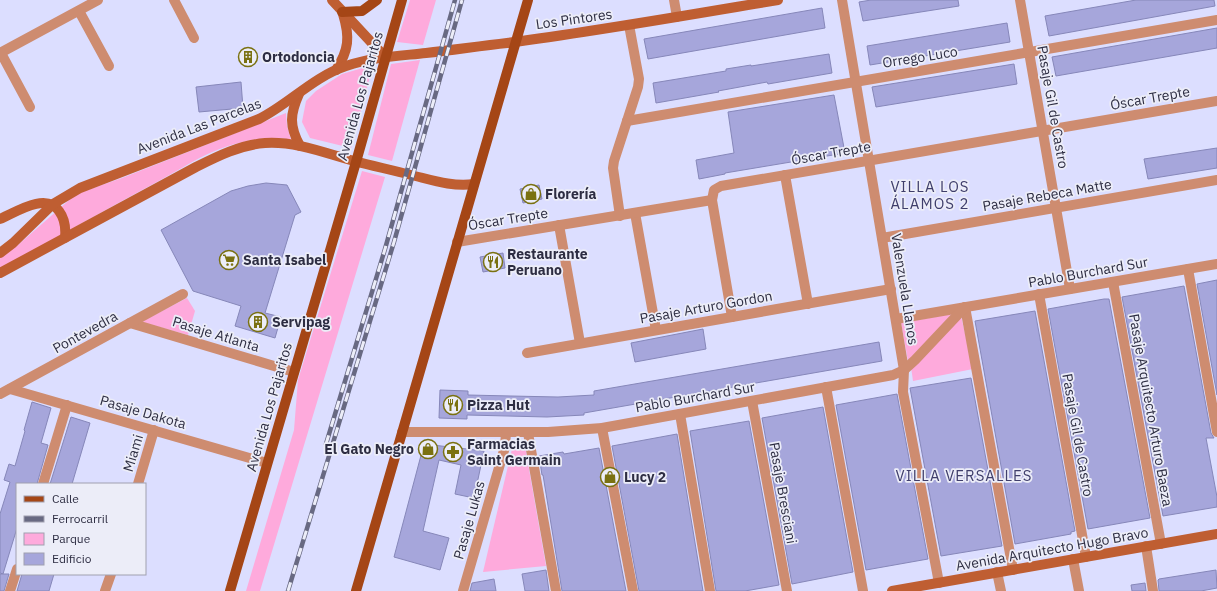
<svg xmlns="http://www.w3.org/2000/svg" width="1217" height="591" font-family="'IBM Plex Sans',sans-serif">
<rect width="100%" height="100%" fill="#dcdeff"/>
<g fill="#feaadc">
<path d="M410 0H436L423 45 397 42Z"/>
<path d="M420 60 392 161 368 155 391 64Z"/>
<path d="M373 65 351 148 310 138 302 122 306 101 316 91 342 74Z"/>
<path d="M286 113 287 126 291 140C270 135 248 140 228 146 202 154 178 171 155 183 103 211 52 240 0 269V257L18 245 76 194 122 178Z"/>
<path d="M362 171 385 177 260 591H246L294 430 298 380Z"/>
<path d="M187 298 195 311 188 335 141 322Z"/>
<path d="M952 314 908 361 901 323Z"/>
<path d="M961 316 973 369 913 381 911 367Z"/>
<path d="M524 441 546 566 483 572 512 449Z"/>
</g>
<g fill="#a6a6db" stroke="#8687b9">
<path d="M871 0H958L959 6 863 21 859 2Z"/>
<path d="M1136 0H1214L1215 6 1049 36 1045 16Z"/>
<path d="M822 8 825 28 648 59 644 39Z"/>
<path d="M1007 23 1010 42 870 65 867 46Z"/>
<path d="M1217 28V48L1056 76 1052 57Z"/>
<path d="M829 54 832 73 768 84 767 82 718 91 719 92 656 103 653 83 726 71V69L751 65V66Z"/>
<path d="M1014 64 1017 84 876 107 872 87Z"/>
<path d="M241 82 243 108 199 112 196 87Z"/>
<path d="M834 95 845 153 725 173V174L699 179 696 160 734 153 728 112Z"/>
<path d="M1217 148V168L1148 179 1144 159Z"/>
<path d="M266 183 287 185 301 212 295 215 265 313 281 317 275 338 235 326 241 306 193 291 161 230 231 191 248 186Z"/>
<path d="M539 185 542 199 523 203 520 189Z"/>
<path d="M503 253 505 268 483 272 480 257Z"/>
<path d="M1217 280V395L1197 284Z"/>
<path d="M1184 286 1211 433 1214 438H1206L1217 497V507L1163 516 1122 297Z"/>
<path d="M1104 299H1109L1150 518 1088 529 1048 309Z"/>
<path d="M1035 311 1075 531 1071 532V534L1015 544 975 321Z"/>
<path d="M703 329 706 349 635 362 631 343Z"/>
<path d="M879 342 882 361 584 413V415L547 417 467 415V419L439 418 440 390 468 391V395L511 396 558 397 594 395V391Z"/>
<path d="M971 378 1002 546 941 556 910 388Z"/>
<path d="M897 394 928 559 866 570 836 405Z"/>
<path d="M32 402 51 408 41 443 48 445 37 484H17V528L3 574 0 573V514L10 482 4 480 9 464 15 466 25 431 24 430Z"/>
<path d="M823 407 853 572 792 584 762 418Z"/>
<path d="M71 417 90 423 72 484H50Z"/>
<path d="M749 421 779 585 745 591H716L690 431Z"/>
<path d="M677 434 703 591H639L612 446Z"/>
<path d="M424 444 484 451 474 498 455 494 461 465 439 460 423 531 449 538 440 570 394 557Z"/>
<path d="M599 448 626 591H562L543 475H542L539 456 563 452 564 454Z"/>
<path d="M546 570 549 591H525L522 574Z"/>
<path d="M1216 570 1217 588 1201 591H1159L1158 580 1159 579Z"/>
<path d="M0 574H9L4 591H0Z"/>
<path d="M22 574H54L49 591H17Z"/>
<path d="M494 579 496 591H470L472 583Z"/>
<path d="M1145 583 1146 591H1132L1131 585Z"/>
</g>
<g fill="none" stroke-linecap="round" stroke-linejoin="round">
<g stroke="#ce8c70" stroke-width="10">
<path d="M174 0 194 38"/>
<path d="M674 0 677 17"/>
<path d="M842 0 904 370 903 392 939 583"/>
<path d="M1020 0 1070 289"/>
<path d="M79 11 109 66"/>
<path d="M0 53 98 0"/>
<path d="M1 53 30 107"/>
<path d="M627 121 1217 20"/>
<path d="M785 175 808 304"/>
<path d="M635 213 656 330"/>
<path d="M620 216 613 168 614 161 638 87 639 79 629 25"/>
<path d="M559 225 580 343"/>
<path d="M882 238 1217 180"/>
<path d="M457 242 712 200"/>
<path d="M1188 269 1217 432"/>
<path d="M1113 282 1161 544"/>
<path d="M1039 294 1086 557"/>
<path d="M965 307 1013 570"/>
<path d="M732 317 712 200 714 190 721 186 1217 101"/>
<path d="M896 319 1217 264"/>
<path d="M130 323 294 372"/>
<path d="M527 353 891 289"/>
<path d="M826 387 863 591"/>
<path d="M10 389 267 463"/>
<path d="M0 394 183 294"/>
<path d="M752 401 787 591"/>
<path d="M680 414 710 591"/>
<path d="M602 428 633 591"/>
<path d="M402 432H548L602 428 893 375 904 370 915 360 965 307"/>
<path d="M528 433 556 591"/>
<path d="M43 484 67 405"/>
<path d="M138 484 154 430"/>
<path d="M1146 546 1153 591"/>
<path d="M1073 559 1079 591"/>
<path d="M997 572 1001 591"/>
<path d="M10 591 17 569"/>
<path d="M105 591 111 574"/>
<path d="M463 591 505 447 506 433"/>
</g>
<g stroke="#bf5e32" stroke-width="10">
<path d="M332 0 385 57"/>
<path d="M336 70C349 50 350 37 343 14"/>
<path d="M299 94C290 114 289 126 300 146"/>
<path d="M0 219C16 212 46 192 59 211 65 219 66 228 65 238"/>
<path d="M0 253 13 243 53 204 80 188 259 119C289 104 313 77 346 66 372 57 399 56 426 53 453 50 480 46 507 43 598 31 688 15 778 0"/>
<path d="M0 273 196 167C218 156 240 145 265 143 296 141 325 153 354 161 373 166 392 170 411 175 432 180 452 187 474 184"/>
<path d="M892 591 1217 534"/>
</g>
<g stroke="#a54616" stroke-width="10">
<path d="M342 12 362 11 377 0"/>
<path d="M230 591 356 162 402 0"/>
<path d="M356 591 528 0"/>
</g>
<g stroke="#686982" stroke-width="4.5">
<g id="rail">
<path d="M326 444 385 249 455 0"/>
<path d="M288 591 394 242 462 0"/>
</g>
</g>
<use href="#rail" stroke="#ecedf8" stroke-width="3" stroke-dasharray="9" stroke-linecap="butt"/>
</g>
<defs>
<g id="building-ring" transform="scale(1)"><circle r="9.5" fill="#ecedf8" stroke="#7a7111" stroke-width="1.5"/><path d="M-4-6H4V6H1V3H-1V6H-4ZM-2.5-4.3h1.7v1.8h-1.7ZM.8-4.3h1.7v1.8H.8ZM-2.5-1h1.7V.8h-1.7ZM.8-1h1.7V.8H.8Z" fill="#7a7111"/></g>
<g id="shop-ring" transform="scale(1)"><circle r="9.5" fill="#ecedf8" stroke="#7a7111" stroke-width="1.5"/><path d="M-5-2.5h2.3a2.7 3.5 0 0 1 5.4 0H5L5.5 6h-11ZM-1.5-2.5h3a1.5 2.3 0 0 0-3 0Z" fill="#7a7111"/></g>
<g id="supermarket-ring" transform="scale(1)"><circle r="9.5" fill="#ecedf8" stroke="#7a7111" stroke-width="1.5"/><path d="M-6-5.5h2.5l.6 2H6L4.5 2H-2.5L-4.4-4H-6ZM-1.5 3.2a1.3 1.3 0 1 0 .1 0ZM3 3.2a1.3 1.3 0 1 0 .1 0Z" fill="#7a7111"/></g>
<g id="restaurant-ring" transform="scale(1)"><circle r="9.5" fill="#ecedf8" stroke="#7a7111" stroke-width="1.5"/><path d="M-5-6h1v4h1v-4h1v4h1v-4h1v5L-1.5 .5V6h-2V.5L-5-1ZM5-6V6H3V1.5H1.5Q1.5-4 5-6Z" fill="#7a7111"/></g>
<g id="pharmacy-ring" transform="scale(1)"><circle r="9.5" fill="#ecedf8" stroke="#7a7111" stroke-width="1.5"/><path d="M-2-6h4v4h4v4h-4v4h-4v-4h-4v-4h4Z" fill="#7a7111"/></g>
</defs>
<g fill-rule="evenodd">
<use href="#building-ring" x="248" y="57"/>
<use href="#shop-ring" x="531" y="194"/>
<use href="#supermarket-ring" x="229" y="260"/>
<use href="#restaurant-ring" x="493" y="262"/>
<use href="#building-ring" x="258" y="322"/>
<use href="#restaurant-ring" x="453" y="405"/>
<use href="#shop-ring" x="428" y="449"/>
<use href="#pharmacy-ring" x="453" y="452"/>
<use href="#shop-ring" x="610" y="477"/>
</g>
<g text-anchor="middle" stroke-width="3.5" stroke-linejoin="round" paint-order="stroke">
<g font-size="14" fill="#2d2d42" stroke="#ecedf8">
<text transform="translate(574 19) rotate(-8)" y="5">Los Pintores</text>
<text transform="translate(920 57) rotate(-9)" y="5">Orrego Luco</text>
<text transform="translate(360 96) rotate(-74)" y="5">Avenida Los Pajaritos</text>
<text transform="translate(1150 98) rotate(-10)" y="5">Óscar Trepte</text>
<text transform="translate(1053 107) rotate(80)" y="5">Pasaje Gil de Castro</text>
<text transform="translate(199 126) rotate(-21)" y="5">Avenida Las Parcelas</text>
<text transform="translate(831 153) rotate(-10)" y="5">Óscar Trepte</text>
<text transform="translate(1047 195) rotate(-10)" y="5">Pasaje Rebeca Matte</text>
<text transform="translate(508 219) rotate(-9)" y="5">Óscar Trepte</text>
<text transform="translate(1088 272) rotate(-10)" y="5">Pablo Burchard Sur</text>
<text transform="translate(905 289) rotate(81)" y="5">Valenzuela Llanos</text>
<text transform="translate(706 307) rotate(-10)" y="5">Pasaje Arturo Gordon</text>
<text transform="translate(85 332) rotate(-29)" y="5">Pontevedra</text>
<text transform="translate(216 334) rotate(17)" y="5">Pasaje Atlanta</text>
<text transform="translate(695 397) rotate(-10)" y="5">Pablo Burchard Sur</text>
<text transform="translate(269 407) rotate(-74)" y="5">Avenida Los Pajaritos</text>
<text transform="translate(1151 410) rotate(80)" y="5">Pasaje Arquitecto Arturo Baeza</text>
<text transform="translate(143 412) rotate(16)" y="5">Pasaje Dakota</text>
<text transform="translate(1078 435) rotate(80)" y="5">Pasaje Gil de Castro</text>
<text transform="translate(133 453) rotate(-73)" y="5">Miami</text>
<text transform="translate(783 493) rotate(80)" y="5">Pasaje Bresciani</text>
<text transform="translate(469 520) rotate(-74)" y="5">Pasaje Lukas</text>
<text transform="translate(1052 549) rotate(-10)" y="5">Avenida Arquitecto Hugo Bravo</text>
</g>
<g font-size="14" font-weight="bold" fill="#2d2d42" stroke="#ecedf8" text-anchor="start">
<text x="262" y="62">Ortodoncia</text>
<text x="545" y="199">Florería</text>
<text x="507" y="259">Restaurante<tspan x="507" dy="16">Peruano</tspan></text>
<text x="243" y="265">Santa Isabel</text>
<text x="272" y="327">Servipag</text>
<text x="467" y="410">Pizza Hut</text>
<text x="467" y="449">Farmacias<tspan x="467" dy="16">Saint Germain</tspan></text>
<text x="414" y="454" text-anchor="end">El Gato Negro</text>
<text x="624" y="482">Lucy 2</text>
</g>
<g font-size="15" letter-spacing="1" fill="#3f3e6b" stroke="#ecedf8">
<text x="930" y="192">VILLA LOS<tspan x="930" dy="17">ÁLAMOS 2</tspan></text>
<text x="964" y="481">VILLA VERSALLES</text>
</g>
</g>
<rect x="16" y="483" width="130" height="92" fill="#ecedf8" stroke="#a0a0af"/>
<rect x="24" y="496" width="20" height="6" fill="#a54616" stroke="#a0a0af"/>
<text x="52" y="503" font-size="12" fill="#2d2d42">Calle</text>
<rect x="24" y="516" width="20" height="6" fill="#686982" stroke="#a0a0af"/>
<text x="52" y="523" font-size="12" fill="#2d2d42">Ferrocarril</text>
<rect x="24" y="533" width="20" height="12" fill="#feaadc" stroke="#a0a0af"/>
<text x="52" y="543" font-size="12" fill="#2d2d42">Parque</text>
<rect x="24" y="553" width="20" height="12" fill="#a6a6db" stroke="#a0a0af"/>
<text x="52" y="563" font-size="12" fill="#2d2d42">Edificio</text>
</svg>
